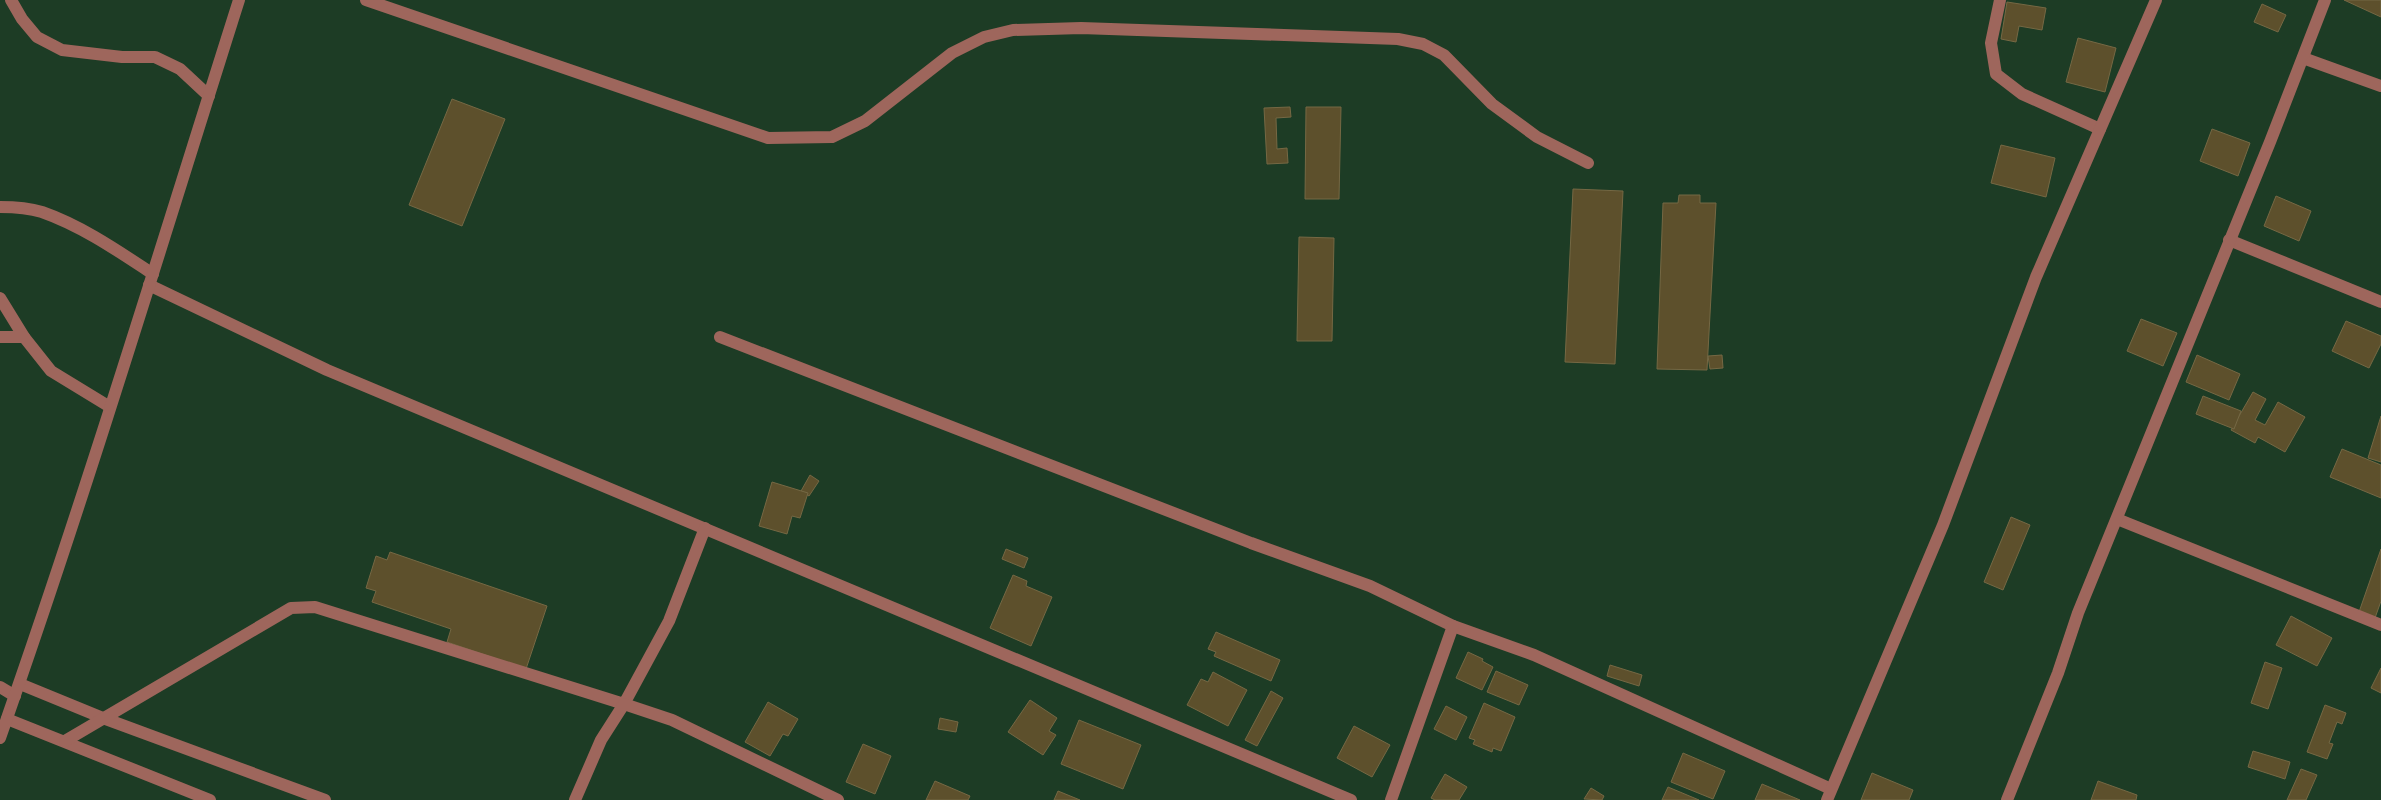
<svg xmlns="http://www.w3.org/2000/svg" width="2381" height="800" font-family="'Playfair Display',serif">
<rect width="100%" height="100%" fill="#1d3c25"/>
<g fill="#5d502c" stroke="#756844">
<path d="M2344 0H2381V17Z"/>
<path d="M2007 2 2046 8 2042 30 2019 26 2016 42 2001 39Z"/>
<path d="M2262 4 2286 15 2278 32 2254 22Z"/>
<path d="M2078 38 2116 48 2105 92 2066 82Z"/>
<path d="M452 99 505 119 462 226 409 205Z"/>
<path d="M1290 107 1291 117 1276 118 1277 149 1287 148 1288 163 1267 164 1264 108Z"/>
<path d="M1306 107H1341L1339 199H1305Z"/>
<path d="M2212 129 2250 143 2238 176 2200 161Z"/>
<path d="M2001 145 2055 158 2046 197 1991 183Z"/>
<path d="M1573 189 1623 191 1615 364 1565 362Z"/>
<path d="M1679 195H1700V203H1716L1707 370 1657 369 1663 203H1678Z"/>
<path d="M2276 196 2311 211 2299 241 2264 226Z"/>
<path d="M1299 237 1334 238 1332 341H1297Z"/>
<path d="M2141 319 2177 333 2163 366 2127 351Z"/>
<path d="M2346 321 2381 336V344L2369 368 2332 351Z"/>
<path d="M1722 355 1723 368 1710 369 1708 356Z"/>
<path d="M2197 355 2240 374 2229 400 2186 382Z"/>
<path d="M2253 392 2266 399 2255 420 2265 425 2278 402 2305 417 2285 452 2258 437 2255 443 2231 430Z"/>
<path d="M2203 396 2241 411 2234 429 2196 414Z"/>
<path d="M2381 416V462L2368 458Z"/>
<path d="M2342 449 2381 465V498L2330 477Z"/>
<path d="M810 475 819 481 809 496 801 491Z"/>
<path d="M772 482 808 493 800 518 792 516 787 534 759 526Z"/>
<path d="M2011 517 2030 525 2003 590 1984 582Z"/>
<path d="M1006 549 1028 558 1024 568 1002 559Z"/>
<path d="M2381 549V601L2375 618 2359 612Z"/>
<path d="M390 552 547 606 526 669 447 642 451 629 372 602 376 591 366 588 376 556 387 560Z"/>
<path d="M1013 575 1027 581 1026 586 1052 597 1031 646 990 628Z"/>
<path d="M2291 616 2332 638 2317 666 2276 645Z"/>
<path d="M1216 632 1280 660 1271 681 1214 656 1216 652 1208 649Z"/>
<path d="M1468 652 1483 659 1482 661 1493 667 1482 690 1456 678Z"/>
<path d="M2265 662 2282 668 2268 709 2251 703Z"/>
<path d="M1610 665 1642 675 1639 686 1607 676Z"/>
<path d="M2381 668V693L2371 688Z"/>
<path d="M1496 671 1528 685 1519 705 1487 692Z"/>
<path d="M1213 672 1247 690 1228 726 1187 705 1201 679 1208 682Z"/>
<path d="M1271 691 1283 698 1257 746 1245 740Z"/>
<path d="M1030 700 1057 718 1049 731 1056 735 1043 755 1008 732Z"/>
<path d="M768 702 798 719 788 736 783 734 770 756 745 742Z"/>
<path d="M1484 703 1515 717 1501 751 1493 748 1492 752 1473 744 1475 740 1469 738Z"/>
<path d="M2325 705 2346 713 2342 724 2337 722 2329 743 2333 744 2327 759 2307 752Z"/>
<path d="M1446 706 1467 717 1456 740 1434 729Z"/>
<path d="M940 718 958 722 956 732 938 729Z"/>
<path d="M1079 720 1141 745 1123 789 1061 764Z"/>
<path d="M1354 726 1390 745 1372 777 1337 758Z"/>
<path d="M863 744 891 756 875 794 846 782Z"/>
<path d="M2253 751 2290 762 2285 779 2248 767Z"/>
<path d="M1683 753 1725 771 1713 799 1671 782Z"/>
<path d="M2301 769 2317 775 2306 800H2287Z"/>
<path d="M1872 773 1913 790 1909 800H1861Z"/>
<path d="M1445 774 1467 787 1459 800H1435L1431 798Z"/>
<path d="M935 781 970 796 968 800H926Z"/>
<path d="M2098 781 2137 795 2136 800H2091Z"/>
<path d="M1762 784 1800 800H1755Z"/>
<path d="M1668 787 1699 800H1662Z"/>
<path d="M1591 788 1604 796 1602 800 1584 799Z"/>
<path d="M1058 791 1080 800H1054Z"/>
</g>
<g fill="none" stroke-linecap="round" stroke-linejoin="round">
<g stroke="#9e665c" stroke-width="12">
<path d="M11 0 22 19 37 37 62 50 122 57H155L180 69 209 96"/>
<path d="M366 0 768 138 832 137 865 121 952 53 984 37 1013 30 1081 28 1398 39 1423 44 1444 55 1492 104 1537 137 1588 163"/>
<path d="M2000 0 1991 43 1996 74 2022 94 2100 129"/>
<path d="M2303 58 2381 86"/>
<path d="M0 207C14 207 29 208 42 212 82 226 118 251 153 274"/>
<path d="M2229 240 2381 302"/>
<path d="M149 285 327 370 1351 800"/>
<path d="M0 298 24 337"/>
<path d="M0 337H24L51 371 110 407"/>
<path d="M720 337 1251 543 1370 586 1453 626 1534 655 1831 789"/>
<path d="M2117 519 2381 625"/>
<path d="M20 684 103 718 325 800"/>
<path d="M0 687 15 696"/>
<path d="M7 719 210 800"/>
<path d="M65 741 291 608 315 607 624 704 669 621 705 528"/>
<path d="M575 800 601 740 624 704 672 720 838 800"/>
<path d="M1391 800 1453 626"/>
<path d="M1827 800 1943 525 2036 277 2156 0"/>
<path d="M2007 800 2058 673 2078 613 2270 142 2325 0"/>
</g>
<path stroke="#9e665c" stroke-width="12" d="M0 738C86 494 161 246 239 0"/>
</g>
</svg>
